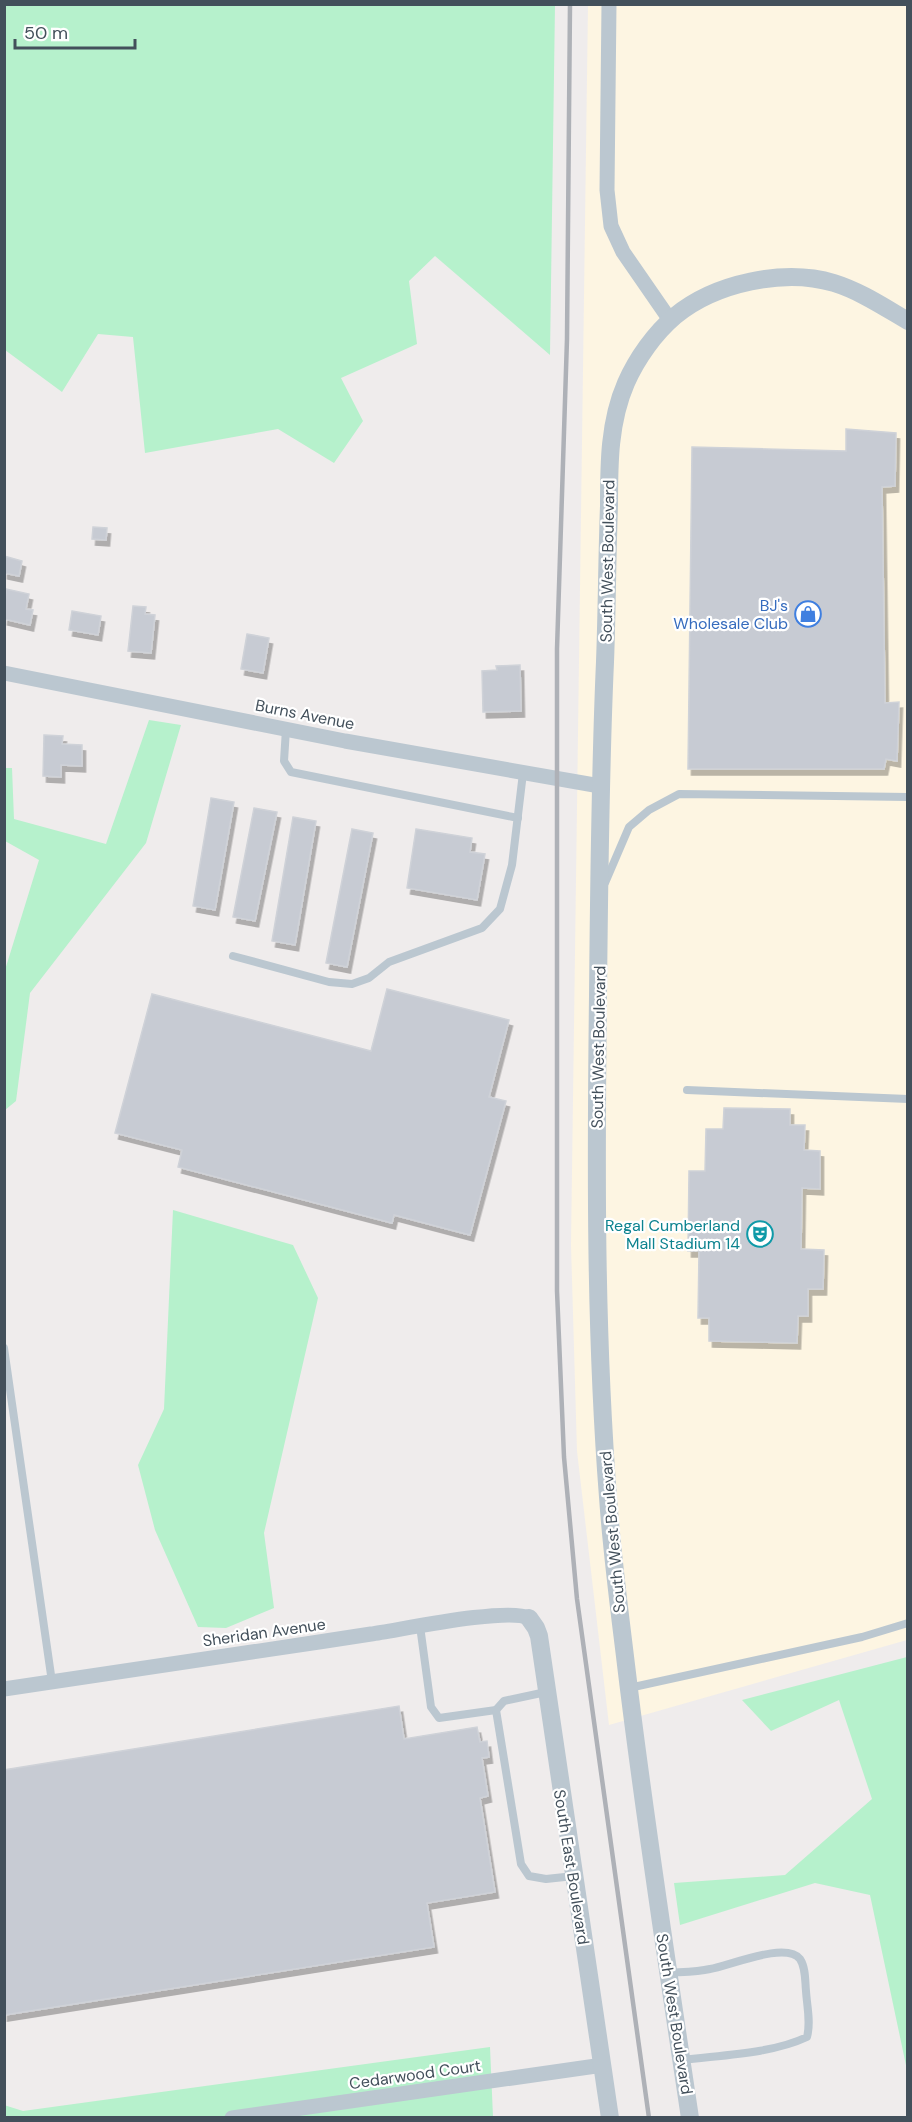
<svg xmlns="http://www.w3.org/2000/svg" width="912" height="2122" font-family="'DM Sans',sans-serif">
<defs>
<filter id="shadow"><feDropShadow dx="3.5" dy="6" stdDeviation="0" flood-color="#0004"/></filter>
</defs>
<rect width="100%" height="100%" fill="#efecec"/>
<path fill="#fdf5e2" d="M588 5H907V1640L609 1725 577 1451 571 1245Z"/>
<g fill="#b6f1cc">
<path d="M5 4 555 5 550 355 435 256 409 281 417 344 341 378 363 421 334 463 278 429 145 453 133 337 98 334 62 392 5 350Z"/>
<path d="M149 720 181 725 146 843 30 993 16 1101 5 1110V970L39 860 5 841V768H12L14 819 106 844Z"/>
<path d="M173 1210 293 1245 318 1298 264 1533 274 1608 226 1628 198 1627 155 1530 138 1465 164 1409Z"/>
<path d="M907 1657 908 2070H907L870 1895 815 1883 680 1925 674 1883 785 1875 872 1799 839 1700 771 1731 742 1700Z"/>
<path d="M490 2047 493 2117 5 2118 4 2105 23 2111Z"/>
</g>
<g fill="#c7cbd3" stroke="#cfd2d8" stroke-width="1.5" filter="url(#shadow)">
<path d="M846 429 896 433 895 486 882 487 885 703 899 702 897 761 886 759 884 769H688L692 447 846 451Z"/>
<path d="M93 527 107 528 106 540 92 539Z"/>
<path d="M4 556 22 561 19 576 4 573Z"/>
<path d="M6 589 29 594 26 609 33 610 30 625 4 619Z"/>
<path d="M133 606 146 607 145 614 155 615 151 653 128 651Z"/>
<path d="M72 611 101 616 98 635 69 630Z"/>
<path d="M247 634 269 638 263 673 241 669Z"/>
<path d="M520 665 521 711 483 712 482 671 497 670 496 666Z"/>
<path d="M44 735 63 736 62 744 82 745V766L61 765V777L43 776Z"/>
<path d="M211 798 234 802 215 910 193 906Z"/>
<path d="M254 808 277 812 255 921 233 917Z"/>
<path d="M293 817 316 821 295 945 272 941Z"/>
<path d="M352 829 373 833 347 967 326 963Z"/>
<path d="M416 829 472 838 470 852 485 854 477 900 407 888Z"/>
<path d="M387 989 509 1020 489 1097 506 1101 470 1235 394 1215 392 1223 178 1167 182 1150 115 1133 152 994 371 1051Z"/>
<path d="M724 1108 790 1109V1125H805L804 1150 820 1151V1189L802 1188 801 1249 824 1250 823 1289H808V1316H798L797 1343 709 1341V1318H698L699 1251H688L689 1171H705L706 1129H723Z"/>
<path d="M399 1706 404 1739 477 1727 480 1742 487 1741 489 1757 482 1758 488 1796 480 1798 495 1892 427 1903 434 1947 4 2015V1770Z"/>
</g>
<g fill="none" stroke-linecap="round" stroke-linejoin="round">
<g stroke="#bbc7d0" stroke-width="8">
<path d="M286 729 284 761 291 772 518 818"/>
<path d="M605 883 629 827 649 810 679 794 908 797"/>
<path d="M233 956 329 982 352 984 369 978 389 962 482 928 500 909 512 865 523 773"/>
<path d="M687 1090 908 1099"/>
<path d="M4 1348 52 1682"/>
<path d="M420 1626 431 1707 439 1718 496 1710 504 1701 546 1692"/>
<path d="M629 1688 862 1637 908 1623"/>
<path d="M496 1710 521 1864 529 1876 546 1879 574 1876"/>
<path d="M668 1973C682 1972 697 1972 710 1969 729 1966 786 1941 800 1959 806 1968 805 1982 806 1991 807 2007 811 2022 807 2037 771 2054 721 2055 682 2060"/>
</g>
<g stroke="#bbc7d0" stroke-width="15">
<path d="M609 4 607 190 611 226 623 252 670 320"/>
<path d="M4 673 345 741 600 786"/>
<path d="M4 1689C127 1671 249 1653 371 1634 400 1630 507 1607 529 1618"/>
<path d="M232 2118 603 2065"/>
</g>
<g stroke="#bbc7d0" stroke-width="18">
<path d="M529 1618 536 1628 539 1636 610 2118"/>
<path d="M690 2118C668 1970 645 1822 627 1673 620 1614 612 1556 608 1497 595 1330 596 1163 598 996 599 885 600 773 605 662 607 610 607 558 609 506 609 464 609 422 626 383 637 358 655 333 675 316 715 283 784 268 834 283 860 291 884 307 908 321"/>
</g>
<path stroke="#aeb1b7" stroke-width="4.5" d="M570 4 567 339 557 649V1291L564 1457 577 1599 649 2118"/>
</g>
<defs>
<g id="shop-ring" transform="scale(1.35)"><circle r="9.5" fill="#fff" stroke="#3f7fe0" stroke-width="1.5"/><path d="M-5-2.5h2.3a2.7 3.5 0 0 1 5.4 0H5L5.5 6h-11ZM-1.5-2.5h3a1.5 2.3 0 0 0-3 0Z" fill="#3f7fe0"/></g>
<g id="theatre-ring" transform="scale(1.35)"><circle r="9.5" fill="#fff" stroke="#0f9aa8" stroke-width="1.5"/><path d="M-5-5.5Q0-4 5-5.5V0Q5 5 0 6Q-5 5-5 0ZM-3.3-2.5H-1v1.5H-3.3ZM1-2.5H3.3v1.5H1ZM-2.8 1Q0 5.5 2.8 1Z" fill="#0f9aa8"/></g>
</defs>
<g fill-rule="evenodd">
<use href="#shop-ring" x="808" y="614"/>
<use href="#theatre-ring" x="760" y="1234"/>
</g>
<g text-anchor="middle" stroke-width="4.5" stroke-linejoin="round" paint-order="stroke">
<g font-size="16" fill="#43505b" stroke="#fff">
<text transform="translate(607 561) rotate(-89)" y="6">South West Boulevard</text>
<text transform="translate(305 714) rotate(11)" y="6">Burns Avenue</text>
<text transform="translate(598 1047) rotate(-89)" y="6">South West Boulevard</text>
<text transform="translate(612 1532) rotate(-95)" y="6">South West Boulevard</text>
<text transform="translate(264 1632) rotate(-8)" y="6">Sheridan Avenue</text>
<text transform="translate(572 1867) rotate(81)" y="6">South East Boulevard</text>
<text transform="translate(675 2014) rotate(81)" y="6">South West Boulevard</text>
<text transform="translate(415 2074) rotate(-8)" y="6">Cedarwood Court</text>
</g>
<g font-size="16" fill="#366cbe" stroke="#fff" text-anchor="end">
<text x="788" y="611">BJ's<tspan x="788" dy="18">Wholesale Club</tspan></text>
</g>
<g font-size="16" fill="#0d838f" stroke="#fff" text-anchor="end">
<text x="740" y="1231">Regal Cumberland<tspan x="740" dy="18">Mall Stadium 14</tspan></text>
</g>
</g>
<rect width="912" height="2122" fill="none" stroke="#43505b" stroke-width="12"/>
<path d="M15 39v9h120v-9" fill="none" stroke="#43505b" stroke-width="3"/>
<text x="24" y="39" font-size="18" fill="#43505b" stroke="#ffffff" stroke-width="4.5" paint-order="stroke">50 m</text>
</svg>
